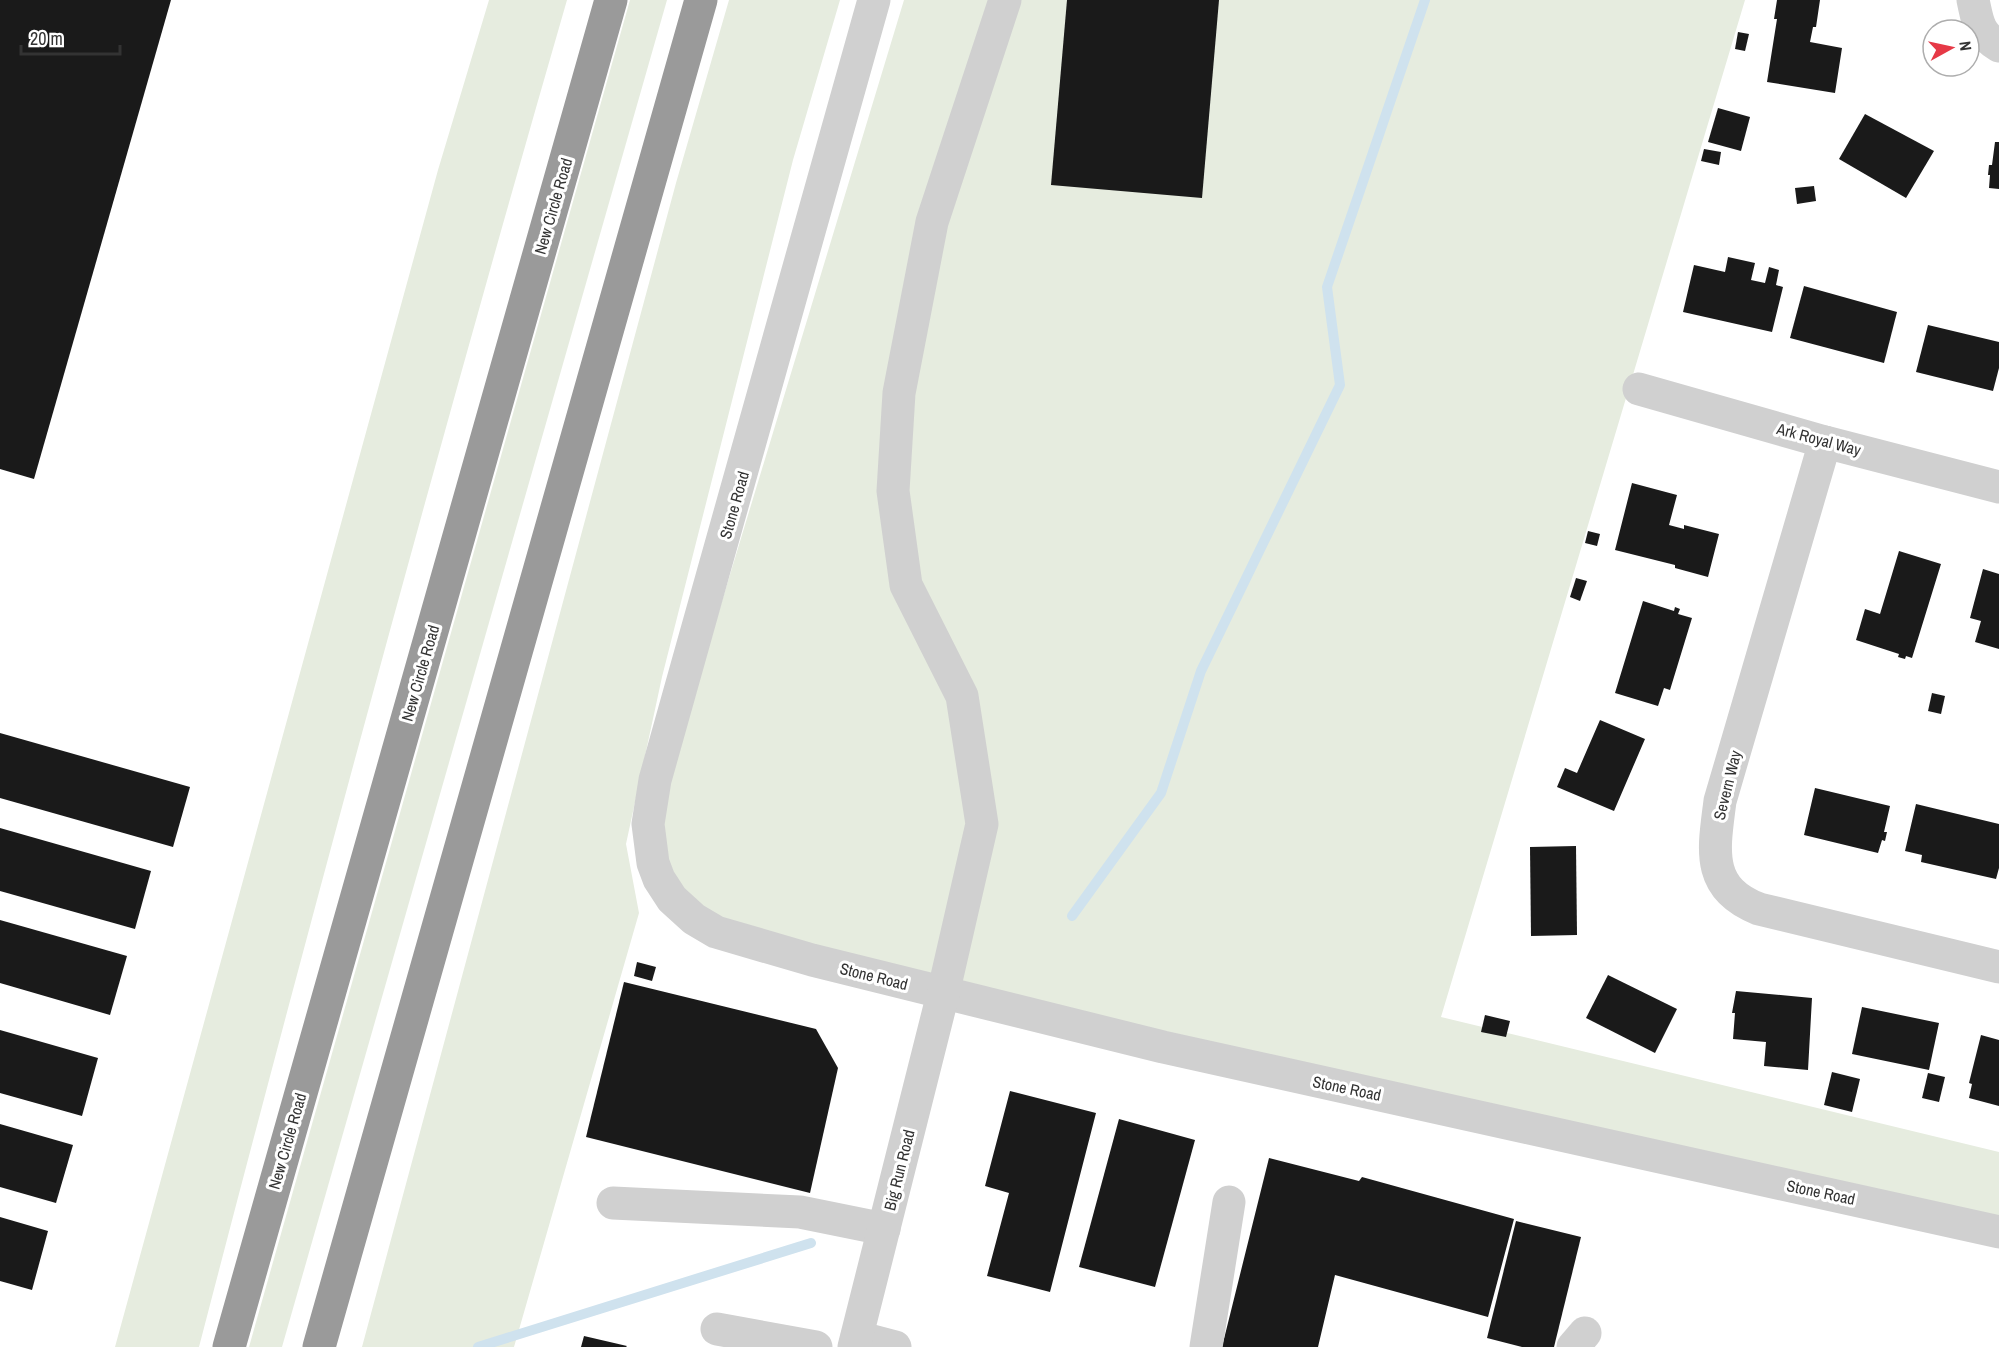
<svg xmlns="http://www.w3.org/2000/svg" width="1999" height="1347" font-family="'Archivo Narrow',sans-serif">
<rect width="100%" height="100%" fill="#fff"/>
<g fill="#e6ecdf">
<path d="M489 0H567C438 447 316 897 199 1347H115L438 170Z"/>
<path d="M630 0H667L282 1347H249Z"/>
<path d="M729 0H840L793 160 662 677 626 844 639 913 514 1347H362L676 183Z"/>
<path d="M904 0H1745L1441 1017 1999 1152V1242L716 932 649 842Z"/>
</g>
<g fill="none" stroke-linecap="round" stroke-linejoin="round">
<g stroke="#cfe2ee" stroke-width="10">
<path d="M1072 916 1161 793 1201 671 1340 385 1327 287 1425 0"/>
<path d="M478 1347 811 1243"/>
</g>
</g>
<g fill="#1a1a1a">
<path d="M0 0H171L34 479 0 469Z"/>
<path d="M1067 0H1219L1202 198 1051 185Z"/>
<path d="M1777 0H1820L1816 27H1813L1810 42 1842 48 1835 93 1767 82 1777 19H1774Z"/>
<path d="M1738 32 1749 34 1745 51 1735 49Z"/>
<path d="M1718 108 1750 117 1741 151 1708 142Z"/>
<path d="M1865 114 1934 151 1906 198 1839 159Z"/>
<path d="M1995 142H1999V189L1989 188 1990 175H1988L1989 165H1992Z"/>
<path d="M1704 149 1721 152 1719 165 1701 161Z"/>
<path d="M1814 186 1816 201 1797 204 1795 188Z"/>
<path d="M1728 257 1755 263 1751 280 1765 283 1769 267 1779 270 1776 285 1783 287 1772 332 1683 312 1694 265 1725 272Z"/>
<path d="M1804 286 1897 312 1884 363 1790 338Z"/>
<path d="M1928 325 1999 342V368L1993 391 1916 372Z"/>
<path d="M1632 483 1677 495 1669 525 1684 529V525L1719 534 1708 577 1675 568V565L1615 550Z"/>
<path d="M1588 531 1600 534 1597 546 1585 543Z"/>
<path d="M1899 551 1941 564 1912 658 1906 656 1905 659 1898 657 1899 654 1856 640 1865 609 1880 614Z"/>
<path d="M1983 569 1999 574V649L1975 642 1981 621 1970 618Z"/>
<path d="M1576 578 1587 581 1580 601 1570 597Z"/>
<path d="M1643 601 1674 611 1675 607 1680 609 1678 614 1692 618 1670 690 1664 688 1658 706 1615 693Z"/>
<path d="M1932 693 1945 696 1941 714 1928 711Z"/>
<path d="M1600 720 1645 739 1614 811 1557 787 1565 768 1577 773Z"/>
<path d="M0 733 190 787 173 847 0 798Z"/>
<path d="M1815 788 1890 806 1884 832H1887L1885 841 1882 840 1878 853 1804 835Z"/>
<path d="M1916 804 1999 824V868L1996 879 1921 862 1922 855 1905 851Z"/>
<path d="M0 828 151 871 135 929 0 891Z"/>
<path d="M1576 846 1577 935 1531 936 1530 847Z"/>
<path d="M0 920 127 956 110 1015 0 983Z"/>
<path d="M637 962 656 967 652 981 634 976Z"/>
<path d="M1608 975 1677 1009 1655 1053 1586 1018Z"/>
<path d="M624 982 816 1029 838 1068 810 1193 586 1137Z"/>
<path d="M1736 991 1812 998 1808 1070 1764 1066 1766 1042 1733 1039 1735 1013H1732Z"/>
<path d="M1862 1007 1939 1023 1929 1070 1852 1054Z"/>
<path d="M1485 1015 1510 1021 1506 1037 1481 1032Z"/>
<path d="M0 1030 98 1058 82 1116 0 1093Z"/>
<path d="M1981 1035 1999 1040V1106L1969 1098 1972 1084 1969 1083Z"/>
<path d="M1832 1072 1860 1079 1852 1112 1824 1105Z"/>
<path d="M1928 1073 1945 1077 1939 1102 1922 1098Z"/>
<path d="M1010 1091 1096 1113 1050 1292 987 1276 1009 1193 985 1186Z"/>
<path d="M1119 1119 1195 1140 1155 1287 1079 1267Z"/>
<path d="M0 1124 73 1145 56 1203 0 1187Z"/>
<path d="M1269 1158 1359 1181 1362 1177 1514 1219 1488 1317 1335 1275 1318 1347H1222Z"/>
<path d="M0 1217 48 1231 32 1290 0 1281Z"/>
<path d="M1516 1221 1581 1237 1554 1347H1522L1487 1338Z"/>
<path d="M584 1336 627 1346 626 1347H581Z"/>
</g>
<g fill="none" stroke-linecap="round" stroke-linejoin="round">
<g stroke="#d0d0d0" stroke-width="33">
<path d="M874 0 655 780 648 824 653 863 659 879 672 899 694 919 716 932 812 960 1163 1047 1999 1232"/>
<path d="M1973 0C1978 23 1978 33 1999 46"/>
<path d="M1639 389 1825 442 1999 487"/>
<path d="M1825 442 1720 801C1714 849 1705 888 1759 909L1999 967"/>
<path d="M613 1203 800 1212 884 1229"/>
<path d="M717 1329 816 1347"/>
<path d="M857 1337 895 1347"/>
<path d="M854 1347 943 994 982 824 962 696 906 585 893 491 899 393 932 222 1005 0"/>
<path d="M1206 1347 1229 1202"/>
<path d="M1573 1347 1585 1333"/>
</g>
<g stroke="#9a9a9a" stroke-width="33">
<path d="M229 1347 611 0"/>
<path d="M319 1347 701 0"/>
</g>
</g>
<g text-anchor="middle" stroke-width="6" stroke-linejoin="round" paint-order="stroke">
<g font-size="16" fill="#333" stroke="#fff">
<text transform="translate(553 206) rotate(-74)" y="6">New Circle Road</text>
<text transform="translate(1819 439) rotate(15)" y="6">Ark Royal Way</text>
<text transform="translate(734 505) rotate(-74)" y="6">Stone Road</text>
<text transform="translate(420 673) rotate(-74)" y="6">New Circle Road</text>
<text transform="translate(1727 785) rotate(-76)" y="6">Severn Way</text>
<text transform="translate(874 976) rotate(14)" y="6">Stone Road</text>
<text transform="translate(1347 1088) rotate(12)" y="6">Stone Road</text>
<text transform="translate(287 1141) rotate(-74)" y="6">New Circle Road</text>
<text transform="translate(899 1170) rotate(-76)" y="6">Big Run Road</text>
<text transform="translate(1821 1192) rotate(12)" y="6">Stone Road</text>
</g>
</g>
<g transform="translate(1951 48) rotate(82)"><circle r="28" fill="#ffffff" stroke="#adadad" stroke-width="1.5"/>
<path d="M0-4.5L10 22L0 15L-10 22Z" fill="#e63946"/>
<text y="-9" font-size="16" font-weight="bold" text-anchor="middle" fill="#333333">N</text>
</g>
<path d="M21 45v9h99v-9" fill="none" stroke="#333333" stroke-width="3"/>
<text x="30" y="45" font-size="18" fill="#333333" stroke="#ffffff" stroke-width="4.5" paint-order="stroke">20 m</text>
</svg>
